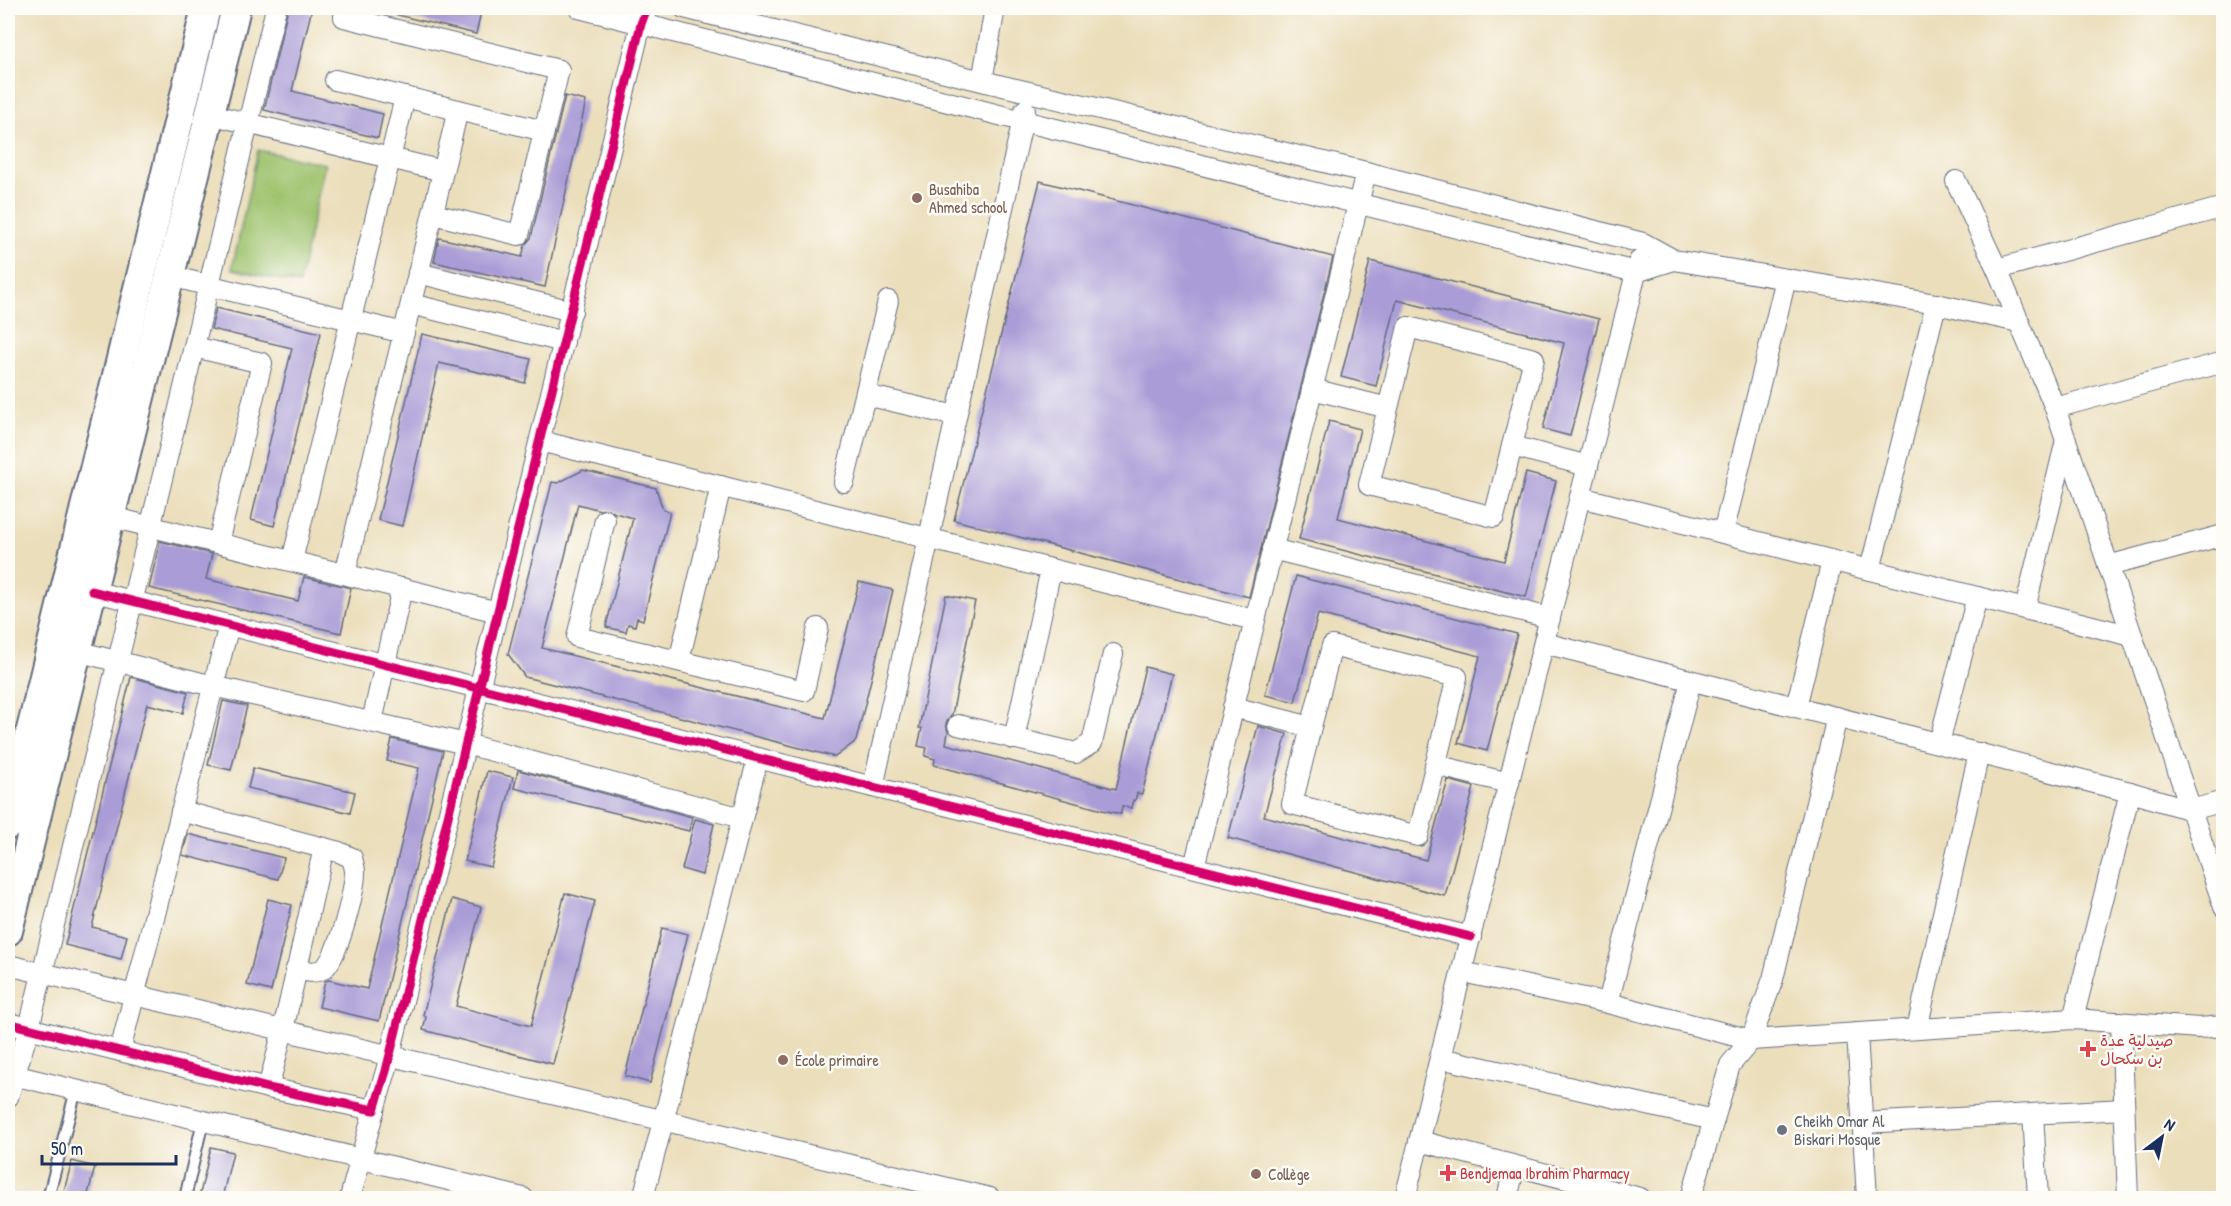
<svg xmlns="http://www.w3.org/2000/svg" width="2231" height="1206" font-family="'Patrick Hand','Playpen Sans Arabic',sans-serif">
<rect width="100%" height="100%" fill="#fdfcf7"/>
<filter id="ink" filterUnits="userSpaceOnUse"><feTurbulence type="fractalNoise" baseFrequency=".0167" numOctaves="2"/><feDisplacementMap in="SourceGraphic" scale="12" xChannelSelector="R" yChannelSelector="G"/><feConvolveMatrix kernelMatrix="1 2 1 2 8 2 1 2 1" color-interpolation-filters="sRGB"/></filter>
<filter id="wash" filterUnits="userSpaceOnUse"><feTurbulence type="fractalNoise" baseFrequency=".008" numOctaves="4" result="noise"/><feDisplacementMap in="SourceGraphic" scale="24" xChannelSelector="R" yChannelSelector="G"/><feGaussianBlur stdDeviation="1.35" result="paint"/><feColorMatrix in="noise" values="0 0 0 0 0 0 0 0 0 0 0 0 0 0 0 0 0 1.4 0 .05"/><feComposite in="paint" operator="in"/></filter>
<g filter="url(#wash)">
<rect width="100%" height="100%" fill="#ebdebb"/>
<path fill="#9dc26c" stroke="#5c7865" stroke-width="1.5" d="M258 150 325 164 299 284 232 269Z"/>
<g id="blocks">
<g fill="#aa9dd7">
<path d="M288 8H312L292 91 383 114 378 138 264 110Z"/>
<path d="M389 8H482L476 34 389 13Z"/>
<path d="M565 96 586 101 545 287 434 262 439 238 522 257 525 245 531 238Z"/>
<path d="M1040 181 1333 257 1249 597 954 520Z"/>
<path d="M1370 261 1599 319 1570 436 1543 429 1564 343 1397 300 1376 386 1341 377Z"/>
<path d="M216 308 321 333 274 526 251 520 292 348 211 329Z"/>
<path d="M422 334 531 359 525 383 439 363 402 526 378 520Z"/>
<path d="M1329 421 1360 429 1338 518 1504 561 1526 473 1556 481 1526 597 1299 539Z"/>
<path d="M583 470 656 488 663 510 670 512 643 620 637 618 635 626 628 624 626 632 606 627 633 518 615 513 608 509 600 510 578 504 542 648 825 718 859 582 893 590 856 741 835 757 525 677 508 654 552 482 558 483Z"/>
<path d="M160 541 212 554 206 579 298 601 304 577 351 588 341 633 149 588Z"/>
<path d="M1296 576 1517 634 1487 751 1458 743 1480 656 1318 614 1295 702 1265 695Z"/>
<path d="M946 595 975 601 952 715 946 723 948 732 946 744 1116 789 1145 667 1172 674 1142 794 1137 793 1135 801 1133 800 1131 808 1122 806 1121 814 1102 810 934 765 935 759 925 756 927 748 918 746 922 728H919Z"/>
<path d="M131 677 188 692 183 713 147 704 92 927 127 936 121 959 65 945Z"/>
<path d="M223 701 247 706 231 770 208 765Z"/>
<path d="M1258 726 1287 734 1264 816 1426 860 1448 780 1474 787 1445 896 1228 838Z"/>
<path d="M392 739 443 751 379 1021 319 1007 325 981 329 980 367 989 419 768 387 761Z"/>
<path d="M253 768 355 792 350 813 248 788Z"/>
<path d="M518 770 692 817 689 831 514 788Z"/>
<path d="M487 771 513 777 491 867 465 861Z"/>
<path d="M695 819 714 824 702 875 682 869Z"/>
<path d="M188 834 284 858 278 879 182 855Z"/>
<path d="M565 893 595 901 553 1064 423 1030 426 1017 423 1015 452 899 481 907 456 1006 531 1026Z"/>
<path d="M268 899 292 905 271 991 247 985Z"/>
<path d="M662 928 688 934 650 1083 625 1076Z"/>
<path d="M211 1147 233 1152 222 1198H199Z"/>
<path d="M72 1161 95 1167 87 1198H62Z"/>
</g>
</g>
</g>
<g filter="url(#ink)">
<use href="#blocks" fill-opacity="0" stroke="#646c7f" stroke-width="1.5"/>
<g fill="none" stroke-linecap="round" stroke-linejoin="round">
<g stroke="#646c7f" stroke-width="14">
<g id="lane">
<path d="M48 1198 76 1090"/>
<path d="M185 1198 203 1121"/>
</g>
</g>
<g stroke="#646c7f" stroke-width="22">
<g id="street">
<path d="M579 8 1023 121 1636 272 1674 260"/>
<path d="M684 8 982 81 1366 172 1643 243 1674 260 1936 304 2019 322"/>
<path d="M344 17 559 70 519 235 433 214"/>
<path d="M335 80 544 131"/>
<path d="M982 81 995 8"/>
<path d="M210 114 443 171"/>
<path d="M1956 181 1997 269 2055 408 2224 907"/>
<path d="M1997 269 2224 207"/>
<path d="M418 273 572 311"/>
<path d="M170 276 404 333"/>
<path d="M411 304 564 342"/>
<path d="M194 347 262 363 218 543"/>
<path d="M1312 389 1388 408 1408 327 1534 359 1494 517 1369 485 1388 408"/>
<path d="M866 395 956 416"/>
<path d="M2055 408 2224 362"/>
<path d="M540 441 1254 620"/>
<path d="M1512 446 1588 466"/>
<path d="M844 482 888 301"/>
<path d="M1580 497 2132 636"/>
<path d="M111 517 498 612"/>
<path d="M605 520 577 637 804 691 818 628"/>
<path d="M1723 533 1786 279"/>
<path d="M1272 549 1550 618"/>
<path d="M292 561 405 97"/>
<path d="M2108 566 2224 535"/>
<path d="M1870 570 1936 304"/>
<path d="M345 574 458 110"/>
<path d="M92 591 1471 937"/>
<path d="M2025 609 2066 440"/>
<path d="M1544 643 2130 792 2191 810 2224 801"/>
<path d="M65 648 213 686 466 744 742 818"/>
<path d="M679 661 721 486"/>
<path d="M1233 707 1311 727 1332 646 1457 677 1418 836 1292 804 1311 727"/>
<path d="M1796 707 1832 561"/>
<path d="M372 722 402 588"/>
<path d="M958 725 1076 753 1092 743 1113 654"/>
<path d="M1014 739 1051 569"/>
<path d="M1939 743 1977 597"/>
<path d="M1435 765 1509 783"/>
<path d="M873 787 1025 110"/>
<path d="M181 811 339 852 352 858C353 863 355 867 355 872 355 889 338 960 323 969 314 974 305 971 296 969"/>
<path d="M1194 867 1366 172"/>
<path d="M8 965 990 1198"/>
<path d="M1462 972 1608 1003 1751 1040 2073 1019 2199 1028 2224 1026"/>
<path d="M1608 1003 1691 681"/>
<path d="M2073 1019 2130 792"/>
<path d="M2121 1022 2128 1198"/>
<path d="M8 1023 268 1088 374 1110 386 1071 641 24 647 8"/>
<path d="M1917 1029 1979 753"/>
<path d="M1857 1033 1867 1198"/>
<path d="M120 1051 229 625"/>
<path d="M1440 1058 1714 1120"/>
<path d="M13 1075 523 1198"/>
<path d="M268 1088C290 1009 305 928 324 848"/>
<path d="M8 1097 29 1028 276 8"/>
<path d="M2033 1114 2038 1198"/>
<path d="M1862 1123 2124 1109"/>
<path d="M1419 1141 1640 1198"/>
<path d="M350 1198 374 1110"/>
<path d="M643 1198 758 758"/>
<path d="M1405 1198 1639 261"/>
<path d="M1507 1198 1515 1166"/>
<path d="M1691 1198 1730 1065 1751 1040 1773 979 1837 717"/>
</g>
</g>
<g stroke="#646c7f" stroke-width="32">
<g id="secondary">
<path d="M8 825 206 8"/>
<path d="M8 931 236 8"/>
</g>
</g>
<use href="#lane" stroke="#fff" stroke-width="10"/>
<use href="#street" stroke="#fff" stroke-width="20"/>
<use href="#secondary" stroke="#fff" stroke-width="28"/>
<g stroke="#fdfcf7" stroke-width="13">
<g id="cycleway">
<path d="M92 591 1471 937"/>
<path d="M8 1023 268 1088 374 1110 386 1071 641 24 647 8"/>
</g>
</g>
<use href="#cycleway" stroke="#d6006c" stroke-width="9"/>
</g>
</g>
<g fill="#8d6e63" stroke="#fdfcf7" stroke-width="2">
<circle cx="917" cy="198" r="6"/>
<circle cx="783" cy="1060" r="6"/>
<circle cx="1256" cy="1174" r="6"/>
</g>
<g fill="#e0444e" stroke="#fdfcf7" stroke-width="2">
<path d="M2085 1040h6v6h6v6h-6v6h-6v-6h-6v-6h6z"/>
<path d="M1445 1164h6v6h6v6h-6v6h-6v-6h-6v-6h6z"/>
</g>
<circle fill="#6b7280" stroke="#fdfcf7" stroke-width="2" cx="1782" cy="1130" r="6"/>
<g text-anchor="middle" stroke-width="5" stroke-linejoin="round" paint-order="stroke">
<g font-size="16" fill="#785e54" stroke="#fdfcf7" text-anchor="start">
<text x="929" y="195">Busahiba<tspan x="929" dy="18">Ahmed school</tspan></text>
<text x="795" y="1066">École primaire</text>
<text x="1268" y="1180">Collège</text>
</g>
<g font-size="16" fill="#be3a42" stroke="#fdfcf7" text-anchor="start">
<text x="2100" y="1046">صيدلية عدة<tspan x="2100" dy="18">بن سكحال</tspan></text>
<text x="1460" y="1179">Bendjemaa Ibrahim Pharmacy</text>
</g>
<g font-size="16" fill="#5b616d" stroke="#fdfcf7" text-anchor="start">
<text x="1794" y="1127">Cheikh Omar Al<tspan x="1794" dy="18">Biskari Mosque</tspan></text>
</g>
</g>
<rect width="2231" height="1206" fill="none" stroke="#fdfcf7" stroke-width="30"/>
<g transform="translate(2162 1137) rotate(32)" stroke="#fdfcf7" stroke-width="4.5" paint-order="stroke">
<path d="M0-4.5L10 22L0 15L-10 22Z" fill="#1b2f5e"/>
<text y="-9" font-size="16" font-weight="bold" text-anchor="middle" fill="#1b2f5e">N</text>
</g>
<path d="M42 1155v9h134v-9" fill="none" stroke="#1b2f5e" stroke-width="3"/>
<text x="51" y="1155" font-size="18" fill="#1b2f5e" stroke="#fdfcf7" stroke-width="4.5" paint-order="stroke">50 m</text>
</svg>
